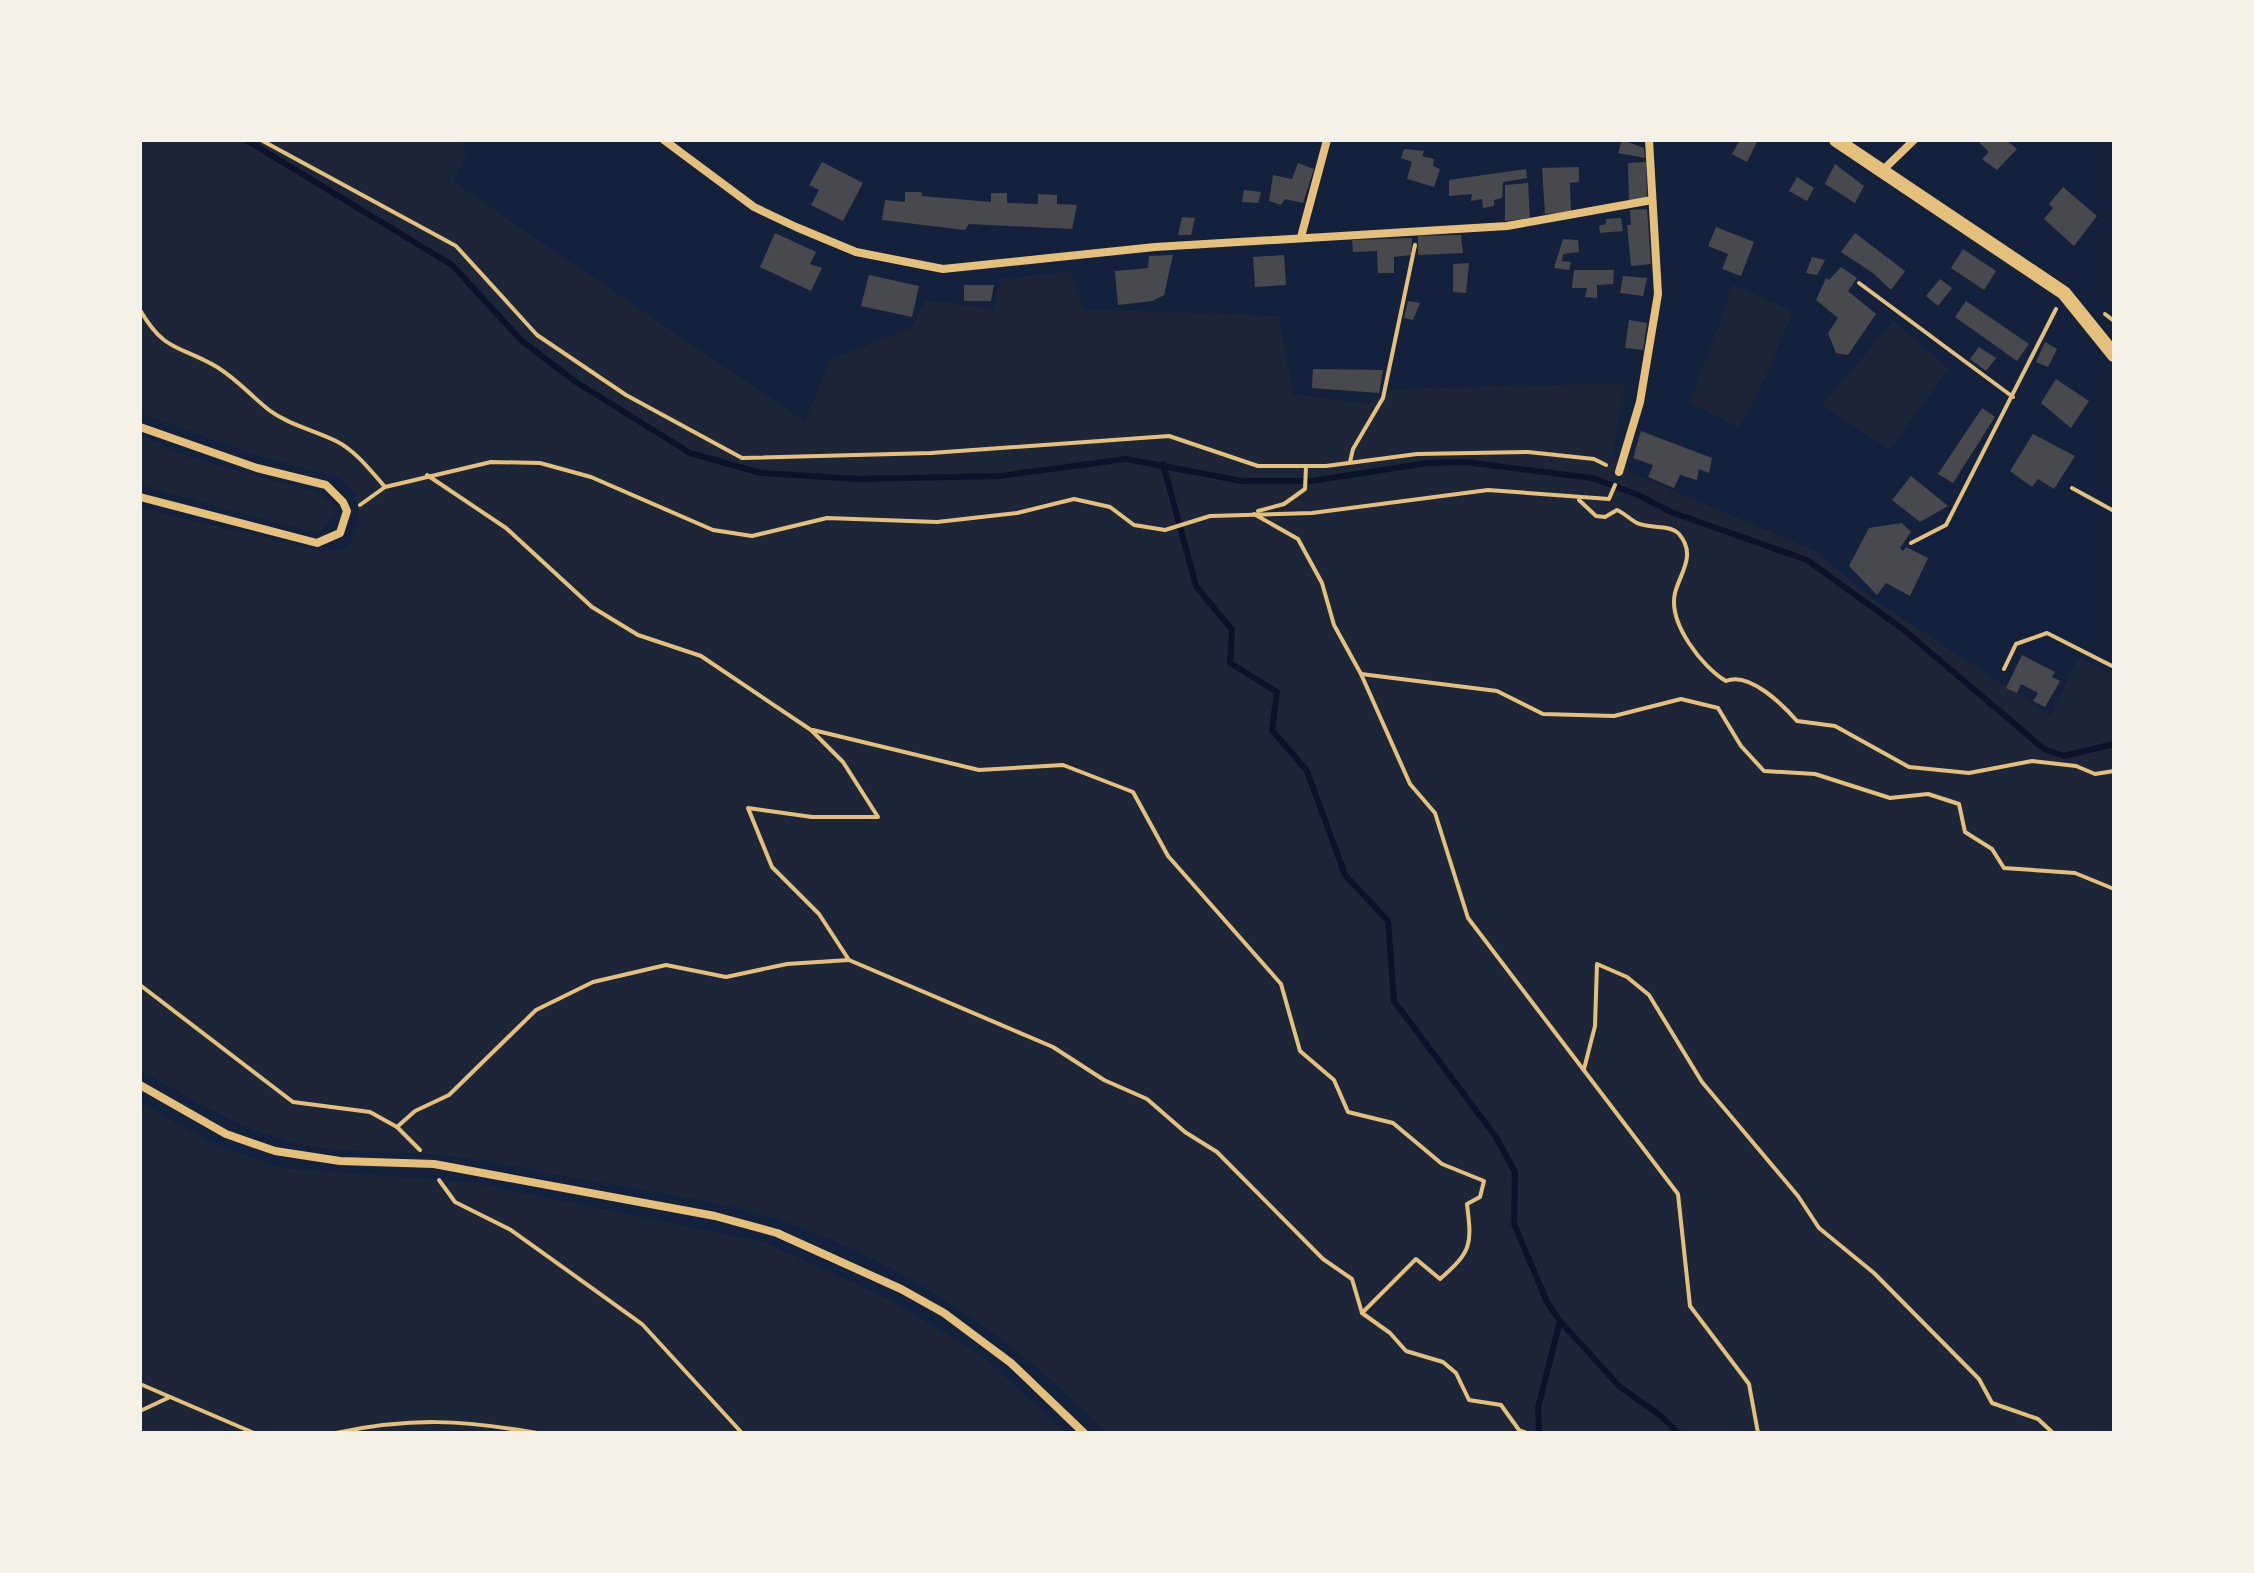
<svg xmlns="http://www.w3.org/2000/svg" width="2254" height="1573" font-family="'Public Sans',sans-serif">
<rect width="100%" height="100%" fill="#14213d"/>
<g fill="#1d2539">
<path d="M140 140H462L466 153 454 182 805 422 830 360 912 327 926 300 993 309 1001 279 1071 271 1083 309 1279 316 1293 394 1368 404 1395 389 1625 383 1613 454 1633 474 1814 550 1872 598 2051 716 2078 657 2114 675V1433H1106C1010 1332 877 1243 740 1209 689 1197 637 1189 585 1180 540 1172 494 1161 449 1156 397 1150 343 1155 293 1142 234 1128 192 1098 140 1071V508L325 552 349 547 359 521 355 493 338 477 255 455 140 413Z"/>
<path d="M1733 285 1793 311 1770 367 1739 428 1690 403Z"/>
<path d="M1893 321 1949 369 1889 450 1822 405Z"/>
<path d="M140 435 186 456 315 492 332 502 336 513 319 532 303 530 140 485Z"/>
<path d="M140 1102 216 1145 282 1168 470 1182 764 1242 893 1301 984 1357 1066 1433H140Z"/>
</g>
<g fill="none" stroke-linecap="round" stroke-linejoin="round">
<g stroke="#0b132b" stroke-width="6">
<path d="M246 140 452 265 522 341 576 382 690 453 761 473 858 479 1000 476 1126 459 1242 481H1312L1427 463 1465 462 1592 478 1638 495 1671 512 1807 560 1904 630 2044 749 2064 756 2114 744"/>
<path d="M1163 464 1196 586 1232 630 1230 663 1277 692 1272 730 1307 771 1345 875 1388 921 1394 1001 1496 1137 1515 1172 1514 1224 1547 1302 1560 1321 1538 1408 1539 1433"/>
<path d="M1560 1321 1619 1386 1661 1416 1678 1433"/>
</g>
</g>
<g fill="#48494c">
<path d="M1622 140 1644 148 1645 158 1618 153Z"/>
<path d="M1740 140 1757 142 1747 162 1732 154Z"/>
<path d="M1977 140H2006L2017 149 1997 170 1982 159 1989 152Z"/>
<path d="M1404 149 1424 151 1422 156 1434 159 1433 166 1440 169 1434 187 1407 179 1412 162 1401 158Z"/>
<path d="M822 162 863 183 843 221 811 205 819 190 809 185Z"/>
<path d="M1646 162 1647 198 1629 201 1628 163Z"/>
<path d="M1298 163 1314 169 1303 203 1285 199 1281 205 1269 201 1273 175 1292 179Z"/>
<path d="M1835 164 1864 186 1855 203 1825 184Z"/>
<path d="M1579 167V182L1570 183 1571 212 1545 214 1542 168Z"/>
<path d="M1526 169 1527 178 1503 182 1502 198 1494 200V206L1483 208 1482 199 1471 201 1472 194 1449 196V180Z"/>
<path d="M1797 177 1814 188 1807 201 1789 191Z"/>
<path d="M1528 183 1530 218 1505 221V185Z"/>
<path d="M2063 187 2097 216 2074 246 2044 219 2053 208 2049 204Z"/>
<path d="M1244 190 1261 192 1258 203 1242 202Z"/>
<path d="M905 192H921L922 196 991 202V193H1007V203L1038 204V194L1057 195V204L1077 205 1072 229 969 224 965 230 882 220 885 200 905 202Z"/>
<path d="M1647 209 1651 264 1631 266 1627 225H1631L1630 210Z"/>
<path d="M1182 217 1195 218 1191 235H1178Z"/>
<path d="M1621 218 1623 231 1600 233 1599 226 1606 224V219Z"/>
<path d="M1716 227 1754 242 1741 276 1722 269 1728 254 1708 246Z"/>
<path d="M775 233 816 252 810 264 822 268 811 291 760 267Z"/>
<path d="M1855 233 1905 271 1891 290 1873 273 1841 252Z"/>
<path d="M1461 235 1463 253 1418 255V236Z"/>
<path d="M1412 238 1411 255 1394 257V273H1378L1377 251 1353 252 1352 240Z"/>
<path d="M1563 239 1578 240 1579 252 1563 254 1562 261 1571 262 1569 270 1554 268Z"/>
<path d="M1963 249 1996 271 1984 290 1951 268Z"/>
<path d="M1173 255 1164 295 1152 301 1118 305 1115 271 1148 268 1149 256Z"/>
<path d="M1284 255 1286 285 1255 287 1253 257Z"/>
<path d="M1812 257 1825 260 1817 275 1806 273Z"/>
<path d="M1469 263 1466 293 1453 292V264Z"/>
<path d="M1841 267 1857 278 1848 291 1876 314 1848 355 1836 353 1828 333 1838 318 1816 300 1826 278 1829 280Z"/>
<path d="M1574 270H1614L1613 284 1597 285V298L1585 297 1587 288H1572Z"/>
<path d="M869 275 919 286 912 317 861 306Z"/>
<path d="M1623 276 1647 278 1643 296 1620 293Z"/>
<path d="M1940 279 1952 288 1938 306 1926 296Z"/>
<path d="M964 285H994L991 301H964Z"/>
<path d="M1408 301 1420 303 1413 320 1404 318Z"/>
<path d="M1966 301 2029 344 2017 361 1955 317Z"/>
<path d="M1629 320 1647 323 1643 350 1625 348Z"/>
<path d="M2045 342 2057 349 2048 367 2036 362Z"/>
<path d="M1979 347 1996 358 1986 371 1970 359Z"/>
<path d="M1313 369 1383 370 1379 393 1312 388Z"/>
<path d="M2056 379 2089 401 2071 428 2041 403Z"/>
<path d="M1982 408 1995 417 1953 483 1938 474Z"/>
<path d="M1641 431 1712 458 1709 473 1699 469 1697 480 1680 475 1674 488 1648 477 1653 465 1633 458Z"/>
<path d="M2033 434 2075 456 2054 489 2038 479 2032 487 2010 471Z"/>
<path d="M1911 476 1948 506 1920 522 1892 500Z"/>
<path d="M1902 523 1911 532 1900 548 1903 551 1906 547 1928 558 1910 596 1886 583 1877 595 1849 566 1869 528Z"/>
<path d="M2022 655 2055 672 2052 677 2060 681 2045 707 2033 701 2038 693 2021 684 2017 693 2006 688Z"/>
</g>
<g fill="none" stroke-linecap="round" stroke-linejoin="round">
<g stroke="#e5c07b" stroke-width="4">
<path d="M261 140 456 246 537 335 626 395 742 458 931 453 1169 436 1258 466H1326L1417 454 1528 452 1594 459 1606 465"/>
<path d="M1859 283 2013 397"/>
<path d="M140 310C165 353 180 345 217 367 238 380 250 395 269 410 289 425 314 430 336 441 356 451 371 471 385 487"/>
<path d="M2105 314 2114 321"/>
<path d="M1350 462 1353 449 1383 398 1415 245"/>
<path d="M2072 488 2114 511"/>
<path d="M1579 500 1596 516 1605 517 1617 510C1624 513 1631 520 1637 523 1649 529 1670 524 1679 534 1697 555 1680 573 1675 593 1668 623 1702 667 1726 681 1749 671 1783 705 1797 721L1835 726 1909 767 1969 773 2032 761 2076 766 2095 774 2114 771"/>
<path d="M360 505 385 487 491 462 540 463 591 477 713 530 752 536 827 518 937 522 1017 513 1074 499 1110 507 1134 525 1165 530 1210 516 1312 513 1488 490 1609 499 1615 485"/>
<path d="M1258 511 1284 504 1305 489 1306 467"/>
<path d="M1254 514 1298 539 1322 583 1334 625 1361 674 1410 784 1435 813 1468 918 1678 1194 1690 1306 1749 1384 1758 1433"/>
<path d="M1911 543 1946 525 2056 309"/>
<path d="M2004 669 2016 644 2047 633 2114 667"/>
<path d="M1361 674 1497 691 1543 714 1614 716 1681 699 1718 708 1741 746 1764 771 1815 774 1890 798 1928 794 1959 804 1965 832 1992 849 2004 868 2075 873 2114 889"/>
<path d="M813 730 979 770 1063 765 1133 792 1168 856 1281 984 1300 1051 1334 1080 1348 1112 1393 1123 1442 1164 1484 1181 1480 1197 1467 1204C1472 1245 1472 1251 1440 1279L1416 1259 1362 1313"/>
<path d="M849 960 1053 1047 1104 1080 1147 1099 1185 1132 1217 1152 1323 1259 1352 1279 1362 1313 1390 1333 1406 1351 1443 1362 1456 1373 1469 1400 1501 1405 1519 1430 1527 1433"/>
<path d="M140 985 293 1102 370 1112 397 1127 420 1150"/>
<path d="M1584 1069 1595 1026 1597 964 1627 977 1649 995 1702 1082 1798 1196 1819 1228 1874 1273 1979 1379 1992 1403 2038 1419 2053 1433"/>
<path d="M397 1127 415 1111 449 1095 536 1010 593 982 666 965 726 977 787 964 849 960 819 914 772 867 748 808 812 817H878L843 762 811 730 701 656 638 635 592 607 506 528 427 475"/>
<path d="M439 1180 455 1202 511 1230 642 1324 742 1433"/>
<path d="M140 1384 254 1433"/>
<path d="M140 1411 170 1397"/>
<path d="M336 1433C412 1417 462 1420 537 1433"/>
</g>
<g stroke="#e5c07b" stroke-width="8">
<path d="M664 140 754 207 796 227 856 252 943 269 1155 247 1507 226 1652 200"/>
<path d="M1882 171 1914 140"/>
<path d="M1301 237 1327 140"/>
<path d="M140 427 257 468 326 485 343 502 347 511 340 533 317 543 140 497"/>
<path d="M1619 472 1640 402 1658 294 1649 140"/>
<path d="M140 1085 226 1134 275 1151 340 1161 434 1164 715 1216 777 1233 901 1289 944 1313 1011 1363 1084 1433"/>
</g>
<path stroke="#e5c07b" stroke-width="14" d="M1836 140 2064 293 2114 355"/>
</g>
<rect width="2254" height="1573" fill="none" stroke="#f6f1e7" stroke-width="284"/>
</svg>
